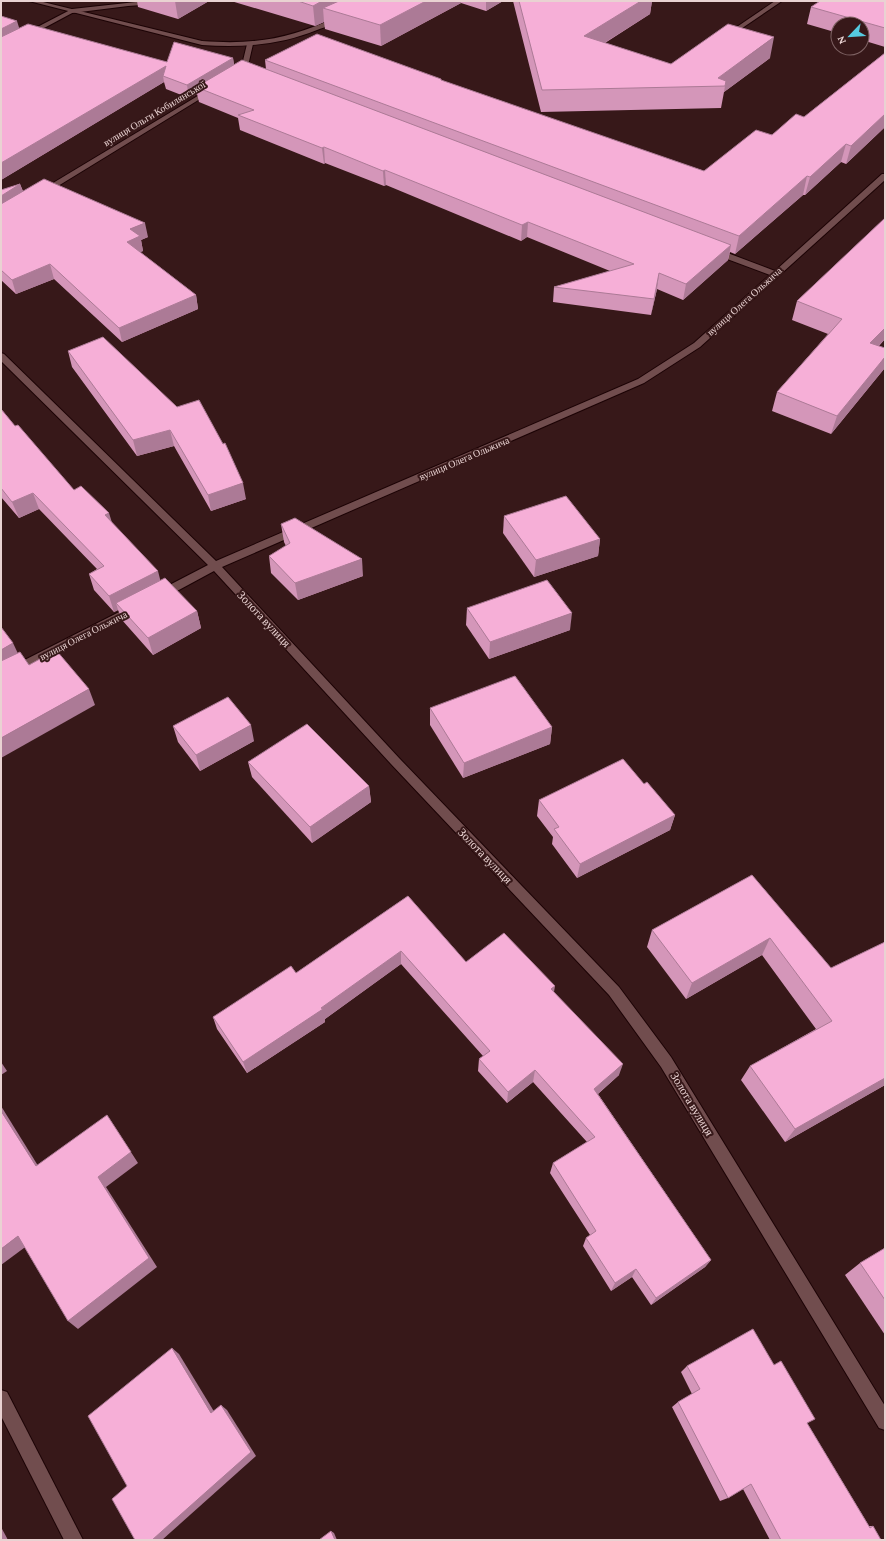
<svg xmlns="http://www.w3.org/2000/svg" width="886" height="1541" font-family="'Crimson Pro',serif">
<rect width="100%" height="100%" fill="#371819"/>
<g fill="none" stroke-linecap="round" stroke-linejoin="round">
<g stroke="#1c0305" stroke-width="2">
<g id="service">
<path d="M145 1H174L171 3 128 6 72 13 69 11 72 9Z"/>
<path d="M775 1H782L729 37H725V35Z"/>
</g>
</g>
<g stroke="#1c0305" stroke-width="2">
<g id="minor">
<path d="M72 9 74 10V12L1 51V46Z"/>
<path d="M250 42 253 44 247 70 241 74H237V72L241 69 247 44Z"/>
<path d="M211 88 214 90 213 91 45 194H39L38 192Z"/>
<path d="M882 174H885V180L700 347 644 383 222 567 399 758 619 987 671 1057 885 1406V1430L879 1428 661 1067 609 995 391 764 214 571 164 598H156L155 595 156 592 208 565 1 361V353L4 354 216 561 638 379 694 343 770 275 711 253V249H717L775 271Z"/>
<path d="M135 604 139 605 140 608 139 611 1 681V672Z"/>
<path d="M1 1390 7 1392 83 1540H64L1 1416Z"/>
</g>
</g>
<g stroke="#1c0305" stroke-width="2">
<path id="tertiary" d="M29 1H39L202 41C254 45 289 39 337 17L342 18C336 24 325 27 317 30 280 45 242 48 202 45Z"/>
</g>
<use href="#service" fill="#714d4e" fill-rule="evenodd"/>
<use href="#minor" fill="#714d4e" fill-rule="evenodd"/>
<use href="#tertiary" fill="#714d4e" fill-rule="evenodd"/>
</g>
<g fill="#d496b9">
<path d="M137 1H209L178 19 138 7Z"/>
<path d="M231 1H503L486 11 461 3 381 46 325 29 324 22 315 26Z"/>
<path d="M513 1H652L650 14 605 43 671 64 770 58 724 92 721 108 541 112Z"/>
<path d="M885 1V47L862 40V24H838V33L807 24 811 7Z"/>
<path d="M1 16 19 28 167 62 233 58 234 65 266 69 265 60 441 81 704 171 804 117 885 53V127L846 164 841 162 805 195H803L735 254 730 252 728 260 683 300 657 289 651 315 553 302 554 287 610 271 527 237 521 241 386 185 384 186 325 163 324 164 240 130 238 118 199 102 197 94 189 98 166 89 164 82 1 180Z"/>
<path d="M20 184 23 191 148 237 141 240 143 251 140 252 196 295 198 309 122 342 54 279 16 294 1 280V190Z"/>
<path d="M885 218V339L879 346 884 369 831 434 772 411 777 392 828 334 792 320 797 301Z"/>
<path d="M103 337 246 499 211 511 174 446 137 456 72 367 68 351Z"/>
<path d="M1 409 15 426 74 490 113 524 160 581 197 611 201 628 153 655 122 620 118 610 114 612 94 590 89 574 97 569 39 509 19 518 1 497Z"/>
<path d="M504 516 600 539 598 556 534 577 503 533Z"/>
<path d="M281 524 363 576 298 600 271 573 269 556 286 546 284 542Z"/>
<path d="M467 608 570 630 489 659 466 625Z"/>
<path d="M430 708 552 727 550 744 463 778 430 725Z"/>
<path d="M173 726 254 741 200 771 178 742Z"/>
<path d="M248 762 369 786 371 802 312 843 252 777Z"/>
<path d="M644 784 675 815 670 830 577 878 552 844 553 837 537 816 539 800Z"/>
<path d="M752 875 831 968 885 942V1085L785 1142 741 1080 750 1066 816 1029 762 955 686 999 647 947 652 930Z"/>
<path d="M408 896 466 962 554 993 619 1075 598 1094 711 1260 705 1267 651 1305 632 1277 611 1291 583 1246 586 1238 590 1235 550 1173 553 1163 587 1142 533 1082 507 1103 478 1071 479 1059 483 1056 401 964 325 1019V1022L247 1073 217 1029 213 1017 296 973Z"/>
<path d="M885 1248V1335L845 1275 860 1263Z"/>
<path d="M687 1366 807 1423 869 1526H873L881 1540H770L743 1489 728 1498 720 1501 672 1407 678 1402 692 1394 681 1372Z"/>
</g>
<g fill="#ac7a96">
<path d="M175 1H209L178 19Z"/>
<path d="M322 1H364L323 8 324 22 315 26 313 6Z"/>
<path d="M426 1H461V3L381 46 380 25Z"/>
<path d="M486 1H503L486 11Z"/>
<path d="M641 1H652L650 14 582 57 584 36Z"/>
<path d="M17 21 21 34 1 44V29Z"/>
<path d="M774 37 770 58 724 92 725 86 718 78Z"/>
<path d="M233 58 235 71 196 87 197 94 189 98 187 85Z"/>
<path d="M166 66 163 76 164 82 1 180V163Z"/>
<path d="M885 114V127L846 164 851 146Z"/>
<path d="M846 144 841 162 805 195 810 177Z"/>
<path d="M324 147 325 163 324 164 322 148Z"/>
<path d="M385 170 386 185 384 186 383 171Z"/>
<path d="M807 176 803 195 735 254 739 236Z"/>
<path d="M20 184 25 198 1 212V196Z"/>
<path d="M528 222 527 237 521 241 522 225Z"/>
<path d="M145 223 148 237 141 240 143 251 131 256 127 242 130 229Z"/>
<path d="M731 245 728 260 683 300 686 284Z"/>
<path d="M50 264 54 279 16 294 12 280Z"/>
<path d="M659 273 657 289 651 315 654 299Z"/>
<path d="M196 295 198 309 122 342 119 328Z"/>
<path d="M885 328V339L864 361 870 343Z"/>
<path d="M885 357V367L884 369 831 434 837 416Z"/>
<path d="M170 430 174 446 137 456 133 440Z"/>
<path d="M243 483 246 499 211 511 208 495Z"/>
<path d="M33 493 39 509 19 518 12 502Z"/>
<path d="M109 513 114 529 105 515Z"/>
<path d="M600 539 598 556 534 577 536 560Z"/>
<path d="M362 559 363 576 298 600 295 583Z"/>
<path d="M158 571 162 587 116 603 118 610 114 612 109 596Z"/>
<path d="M197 611 201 628 153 655 148 638Z"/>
<path d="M572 613 570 630 489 659 490 642Z"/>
<path d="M13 643 21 660 1 670V650Z"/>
<path d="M89 689 95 705 1 758V738Z"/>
<path d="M251 725 254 741 200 771 196 755Z"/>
<path d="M552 727 550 744 463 778 464 763Z"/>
<path d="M369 786 371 802 312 843 310 827Z"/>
<path d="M675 815 670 830 577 878 580 864Z"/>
<path d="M770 938 762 955 686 999 692 983Z"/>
<path d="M401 951V964L325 1019V1022L247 1073 243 1062 321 1008Z"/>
<path d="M555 986 553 998 551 989Z"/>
<path d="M1 1062 7 1071 1 1075Z"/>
<path d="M623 1064 619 1075 591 1100 594 1089Z"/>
<path d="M535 1070 533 1082 507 1103 508 1092Z"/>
<path d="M885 1078V1085L785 1142 795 1129Z"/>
<path d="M1 1106 45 1177 36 1166 1 1111Z"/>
<path d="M107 1115 138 1163 106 1187 157 1267 78 1329 68 1321 98 1177Z"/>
<path d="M18 1236 28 1245 1 1265V1249Z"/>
<path d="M711 1260 705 1267 651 1305 656 1298Z"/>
<path d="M636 1269 632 1277 611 1291 615 1283Z"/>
<path d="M172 1348 179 1354 218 1418 211 1413Z"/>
<path d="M221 1405 227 1410 256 1456 162 1540H152Z"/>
<path d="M1 1527 8 1540H1Z"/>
<path d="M331 1531 334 1533 337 1540H335Z"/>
</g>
<g fill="#f6afd7" stroke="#ac7a96">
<path d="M298 1H322L313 6Z"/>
<path d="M339 1H426L380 25 323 8Z"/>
<path d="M519 1H641L584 36 671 64 728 24 774 37 718 78 726 81 725 86 542 90Z"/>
<path d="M820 1H885V28L811 7Z"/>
<path d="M1 16 17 21 1 29Z"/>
<path d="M28 24 167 62 174 42 233 58 187 85 163 76 166 66 1 163V37Z"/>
<path d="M317 34 441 79V80L704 171 756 130 772 135 796 114 804 117 885 53V114L851 146 846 144 810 177 807 176 739 236 265 60Z"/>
<path d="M242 60 731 245 686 284 659 273 654 299 554 287 634 264 528 222 522 225 385 170 383 171 324 147 322 148 238 115 254 110 196 87Z"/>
<path d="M44 179 145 223 130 229 140 236 127 242 196 295 119 328 50 264 12 280 1 270V204Z"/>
<path d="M20 184 1 196V190Z"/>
<path d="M885 218V328L870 343 885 348V357L837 416 777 392 842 319 797 301Z"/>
<path d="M103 337 177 407 199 400 223 444 225 443 243 483 208 495 170 430 133 440 68 351Z"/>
<path d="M1 409 15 426 18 425 74 490 81 486 109 513 105 515 158 571 109 596 89 574 104 566 33 493 12 502 1 488Z"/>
<path d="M566 496 600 539 536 560 504 516Z"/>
<path d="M295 518 362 559 295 583 269 556 290 543 281 524Z"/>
<path d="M165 578 197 611 148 638 116 603Z"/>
<path d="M547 580 572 613 490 642 467 608Z"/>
<path d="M1 627 13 643 1 650Z"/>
<path d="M56 650 89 689 1 738V661L20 652 29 665Z"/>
<path d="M515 676 552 727 464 763 430 708Z"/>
<path d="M228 697 251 725 196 755 173 726Z"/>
<path d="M307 724 369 786 310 827 248 762Z"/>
<path d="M623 759 644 784 647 782 675 815 580 864 554 829 559 827 539 800Z"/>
<path d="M752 875 831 968 885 942V1078L795 1129 750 1066 832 1021 770 938 692 983 652 930Z"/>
<path d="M408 896 466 962 504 933 555 986 551 989 623 1064 594 1089 711 1260 656 1298 636 1269 615 1283 586 1238 596 1231 553 1163 595 1137 535 1070 508 1092 479 1059 490 1051 401 951 321 1008 323 1009 243 1062 213 1017 291 966 296 973Z"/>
<path d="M1 1111 36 1166 107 1115 131 1152 98 1177 149 1258 68 1321 18 1236 1 1249Z"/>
<path d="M885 1248V1300L860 1263Z"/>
<path d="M753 1329 774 1365 781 1361 815 1419 807 1423 870 1528 873 1526 881 1540H781L751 1484 728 1498 678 1402 700 1389 687 1366Z"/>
<path d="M172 1348 211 1413 221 1405 251 1452 152 1540H135L112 1499 127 1486 88 1416Z"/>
<path d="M331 1531 335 1540H319Z"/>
</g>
<g text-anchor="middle" stroke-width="4" stroke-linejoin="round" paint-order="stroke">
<g font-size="10" fill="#e9d2d2" stroke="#371819">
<text transform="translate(154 113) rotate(-31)" y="4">вулиця Ольги Кобилянської</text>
<text transform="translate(744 301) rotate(-42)" y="4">вулиця Олега Ольжича</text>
<text transform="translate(464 458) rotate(-23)" y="4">вулиця Олега Ольжича</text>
<text transform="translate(83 635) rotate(-27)" y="4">вулиця Олега Ольжича</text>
</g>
<g font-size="12" fill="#e9d2d2" stroke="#371819">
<text transform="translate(264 619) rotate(47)" y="4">Золота вулиця</text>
<text transform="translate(485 856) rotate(46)" y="4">Золота вулиця</text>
<text transform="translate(692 1104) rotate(59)" y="4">Золота вулиця</text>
</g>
</g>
<rect width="886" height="1541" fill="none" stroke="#e9d2d2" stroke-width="4"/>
<g transform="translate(850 36) rotate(245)"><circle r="19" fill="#371819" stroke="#7e6263"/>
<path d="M0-3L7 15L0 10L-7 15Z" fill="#55cae0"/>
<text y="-6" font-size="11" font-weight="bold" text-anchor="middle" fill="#e9d2d2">N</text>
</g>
</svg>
